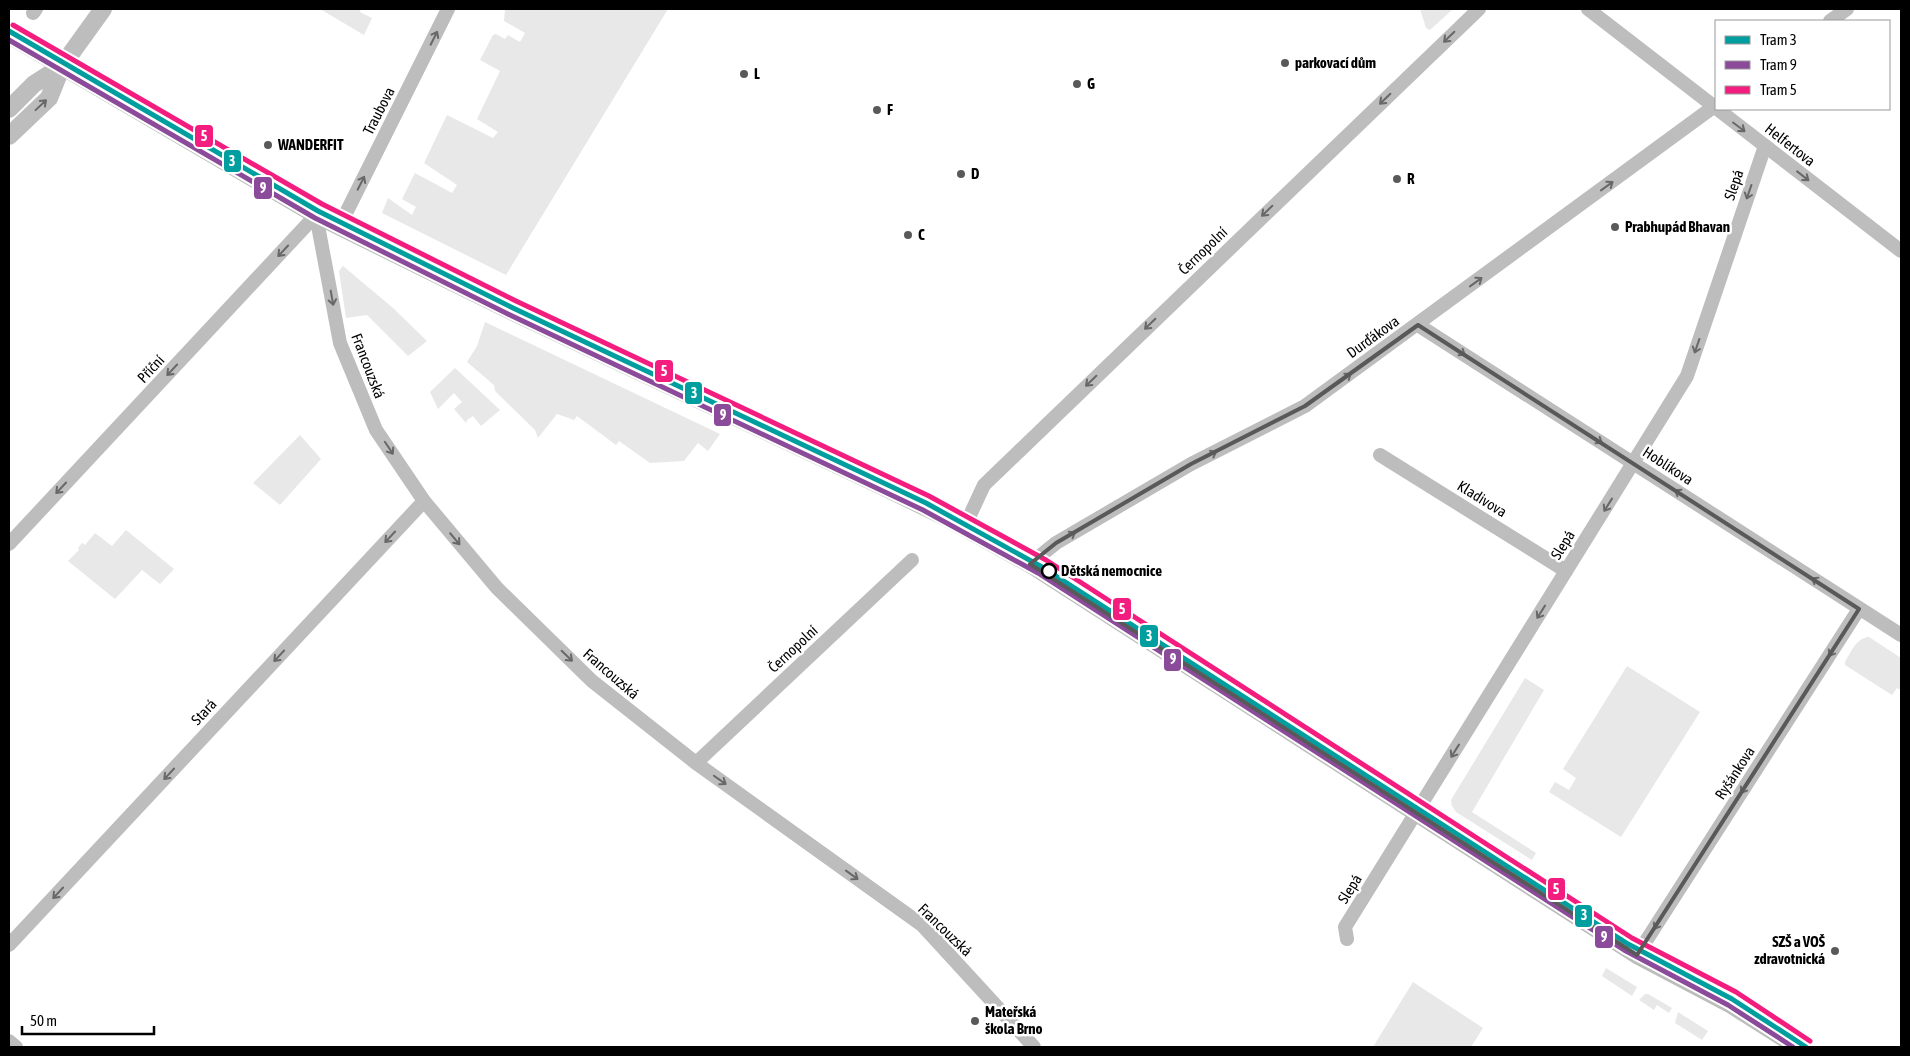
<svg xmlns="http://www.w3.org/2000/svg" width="1910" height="1056" font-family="'Asap Condensed',sans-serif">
<rect width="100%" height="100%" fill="#fff"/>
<g fill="#e8e8e8">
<path d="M320 9H361L360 12 372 18 364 35Z"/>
<path d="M505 9H668L506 275 382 213 388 198 412 215 416 207 402 199 415 173 452 193 457 185 424 163 447 115 493 138 498 132 477 119 500 71 480 60 493 35 496 34 505 39 508 35 520 42 525 33 504 21Z"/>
<path d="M1420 9H1453L1430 30 1426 28Z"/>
<path d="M343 266 393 308 427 341 408 356 367 315 346 318 339 271Z"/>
<path d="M485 322 720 434 708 451 698 443 684 461 650 463 619 441 616 445 577 416 574 420 557 414 538 438 535 430 495 391 494 385 467 362 477 346Z"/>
<path d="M455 368 500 410 481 426 473 416 467 420 466 423 454 409 462 402 454 393 438 409 430 392Z"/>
<path d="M300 435 321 459 280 505 253 483Z"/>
<path d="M126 530 174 569 160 584 142 570 115 599 68 561 79 550 78 548 82 543 85 545 95 533 112 546Z"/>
<path d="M1869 637 1901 658V690L1897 688 1892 695 1845 665V662C1851 652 1856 638 1869 637Z"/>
<path d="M1627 666 1700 712 1621 837 1549 792 1555 782 1569 790 1576 778 1563 769Z"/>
<path d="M1525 678 1544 690 1472 812 1536 853 1532 860 1456 812 1452 806 1451 800Z"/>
<path d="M1606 968 1637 987 1632 996 1602 976Z"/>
<path d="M1413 982 1483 1028 1471 1047H1373Z"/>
<path d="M1645 994H1648L1672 1008 1669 1013 1657 1005 1654 1010 1639 1000Z"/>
<path d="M1678 1012 1708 1031 1702 1040 1675 1023Z"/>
</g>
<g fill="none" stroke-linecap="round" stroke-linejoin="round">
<g stroke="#bdbdbd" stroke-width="14">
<path d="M1588 9 1901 251"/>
<path d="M33 13 36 9"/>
<path d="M1830 21 1847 9"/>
<path d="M316 215 340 343 376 430 424 501 497 588 592 681 696 763 922 925 1034 1047"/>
<path d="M339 227 448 9"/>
<path d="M1418 325 1901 635"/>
<path d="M1380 455 1566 571"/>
<path d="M964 528 984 485 1479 9"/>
<path d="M9 544 316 215"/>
<path d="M1030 564 1056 543 1191 464 1305 406 1716 105"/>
<path d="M696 763 912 560"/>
<path d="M1347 939 1345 927 1687 376 1765 146"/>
<path d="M9 945 424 501"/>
<path d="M1637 955 1859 609"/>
<path d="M9 1041 16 1047"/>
</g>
<g stroke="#bdbdbd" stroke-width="18">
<path d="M9 35 316 215 511 311 882 486 947 518 1030 564 1637 955 1730 1004 1798 1047"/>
<path d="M9 109 34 84 62 66"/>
<path d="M9 136 49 98 62 66 103 9"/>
</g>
<g stroke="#fff" stroke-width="9">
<path id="tram-1" d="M9 31 318 211 513 308 926 503 1042 567 1628 944 1732 999 1806 1047"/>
</g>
<g stroke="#fff" stroke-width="9">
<path id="tram-2" d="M9 40 315 218 510 315 923 510 1038 573 1624 950 1728 1005 1793 1047"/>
</g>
<g stroke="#fff" stroke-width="9">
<path id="tram-3" d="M13 25 322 204 516 301 929 496 1046 560 1632 938 1736 992 1810 1041"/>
</g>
<use href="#tram-1" stroke="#009e9e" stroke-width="5"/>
<use href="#tram-2" stroke="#8c4a9a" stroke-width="5"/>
<use href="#tram-3" stroke="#f31d7f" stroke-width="5"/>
</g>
<defs><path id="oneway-shaft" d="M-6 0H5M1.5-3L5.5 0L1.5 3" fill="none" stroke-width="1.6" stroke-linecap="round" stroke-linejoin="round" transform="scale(1.25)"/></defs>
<g stroke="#686868">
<use href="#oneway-shaft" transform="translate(1449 37) rotate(136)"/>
<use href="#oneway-shaft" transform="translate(434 38) rotate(-63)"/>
<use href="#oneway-shaft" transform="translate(1385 99) rotate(136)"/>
<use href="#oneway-shaft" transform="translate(41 105) rotate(-43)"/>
<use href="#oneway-shaft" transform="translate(1739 127) rotate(37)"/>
<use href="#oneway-shaft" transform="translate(1803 176) rotate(38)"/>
<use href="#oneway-shaft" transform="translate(361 183) rotate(-63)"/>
<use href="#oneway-shaft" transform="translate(1607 186) rotate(-36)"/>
<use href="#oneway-shaft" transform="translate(1749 192) rotate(109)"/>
<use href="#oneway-shaft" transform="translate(1267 211) rotate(136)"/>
<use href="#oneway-shaft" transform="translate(283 251) rotate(133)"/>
<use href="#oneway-shaft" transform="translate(1476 282) rotate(-36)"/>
<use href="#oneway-shaft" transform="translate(332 298) rotate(80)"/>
<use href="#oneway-shaft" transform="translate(1150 324) rotate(136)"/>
<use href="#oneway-shaft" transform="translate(1697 346) rotate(109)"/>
<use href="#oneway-shaft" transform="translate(1459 351) rotate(33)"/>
<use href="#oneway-shaft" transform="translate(172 370) rotate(133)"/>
<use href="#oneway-shaft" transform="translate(1345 378) rotate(-36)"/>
<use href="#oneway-shaft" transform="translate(1091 381) rotate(136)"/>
<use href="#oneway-shaft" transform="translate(1596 439) rotate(33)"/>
<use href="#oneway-shaft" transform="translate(389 448) rotate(56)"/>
<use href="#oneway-shaft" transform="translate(1210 455) rotate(-27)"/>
<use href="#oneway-shaft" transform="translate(61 488) rotate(133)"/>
<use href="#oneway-shaft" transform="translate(1681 494) rotate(-147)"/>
<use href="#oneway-shaft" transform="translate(1608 505) rotate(122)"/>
<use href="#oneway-shaft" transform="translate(1069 536) rotate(-30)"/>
<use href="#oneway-shaft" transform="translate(390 537) rotate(133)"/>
<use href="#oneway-shaft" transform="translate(455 539) rotate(50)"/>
<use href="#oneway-shaft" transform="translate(1818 582) rotate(-147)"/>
<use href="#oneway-shaft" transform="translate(1541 612) rotate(122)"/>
<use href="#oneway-shaft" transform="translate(1833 650) rotate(123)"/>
<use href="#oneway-shaft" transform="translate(279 656) rotate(133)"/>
<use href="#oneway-shaft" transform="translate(567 656) rotate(44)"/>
<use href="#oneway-shaft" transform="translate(1455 751) rotate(122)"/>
<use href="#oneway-shaft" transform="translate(169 774) rotate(133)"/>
<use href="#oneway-shaft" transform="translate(720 780) rotate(35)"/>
<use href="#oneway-shaft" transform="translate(1745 787) rotate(123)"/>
<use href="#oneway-shaft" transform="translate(852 875) rotate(36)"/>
<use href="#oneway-shaft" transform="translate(58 893) rotate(133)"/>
<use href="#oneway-shaft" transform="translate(1658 923) rotate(123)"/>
</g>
<path fill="none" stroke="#595959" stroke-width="4" stroke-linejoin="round" d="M1418 325 1859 609 1637 955 1030 564 1056 543 1191 464 1305 406Z"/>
<g fill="#595959" stroke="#fff" stroke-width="2">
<circle cx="1285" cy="63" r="5"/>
<circle cx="744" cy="74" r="5"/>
<circle cx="1077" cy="84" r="5"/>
<circle cx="877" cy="110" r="5"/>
<circle cx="268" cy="145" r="5"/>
<circle cx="961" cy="174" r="5"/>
<circle cx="1397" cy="179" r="5"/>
<circle cx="1615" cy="227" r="5"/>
<circle cx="908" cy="235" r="5"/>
<circle cx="1835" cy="951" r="5"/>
<circle cx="975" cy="1021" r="5"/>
</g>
<circle fill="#fff" stroke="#000" stroke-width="2.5" cx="1049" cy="571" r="7"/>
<g text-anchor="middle" stroke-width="5" stroke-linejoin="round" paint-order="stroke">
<g font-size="15" font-weight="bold" fill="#000" stroke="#fff" text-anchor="start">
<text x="1295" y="68">parkovací dům</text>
<text x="754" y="79">L</text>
<text x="1087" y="89">G</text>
<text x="887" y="115">F</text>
<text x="278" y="150">WANDERFIT</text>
<text x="971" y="179">D</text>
<text x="1407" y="184">R</text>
<text x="1625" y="232">Prabhupád Bhavan</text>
<text x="918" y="240">C</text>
<text x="1825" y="947" text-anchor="end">SZŠ a VOŠ<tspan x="1825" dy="17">zdravotnická</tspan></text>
<text x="985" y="1017">Mateřská<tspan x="985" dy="17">škola Brno</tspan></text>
</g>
<g font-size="15" fill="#000" stroke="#fff">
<text transform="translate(379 111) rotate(-63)" y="5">Traubova</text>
<text transform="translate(1790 145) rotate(38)" y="5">Helfertova</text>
<text transform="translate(1734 185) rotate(-71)" y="5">Slepá</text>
<text transform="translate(1203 251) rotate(-44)" y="5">Černopolní</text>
<text transform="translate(1373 337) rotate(-36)" y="5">Durďákova</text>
<text transform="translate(368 366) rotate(69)" y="5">Francouzská</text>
<text transform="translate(151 369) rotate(-47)" y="5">Příční</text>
<text transform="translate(1668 466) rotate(33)" y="5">Hoblíkova</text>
<text transform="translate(1482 499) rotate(32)" y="5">Kladivova</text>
<text transform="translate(1563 545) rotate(-58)" y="5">Slepá</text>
<text transform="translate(793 649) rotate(-43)" y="5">Černopolní</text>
<text transform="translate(611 674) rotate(41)" y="5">Francouzská</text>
<text transform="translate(204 712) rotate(-47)" y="5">Stará</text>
<text transform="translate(1735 773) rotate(-57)" y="5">Ryšánkova</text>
<text transform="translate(1350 889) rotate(-58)" y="5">Slepá</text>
<text transform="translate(945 930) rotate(44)" y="5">Francouzská</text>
</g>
<g font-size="15" font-weight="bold" fill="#000" stroke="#fff" text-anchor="start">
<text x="1061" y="576">Dětská nemocnice</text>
</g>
</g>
<g stroke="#fff" stroke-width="2">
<rect x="194" y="124" width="20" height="24" rx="5" fill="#f31d7f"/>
<rect x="223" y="149" width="19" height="24" rx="5" fill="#009e9e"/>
<rect x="253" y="176" width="20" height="24" rx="5" fill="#8c4a9a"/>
<rect x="654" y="359" width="20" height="24" rx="5" fill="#f31d7f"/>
<rect x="684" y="381" width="19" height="24" rx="5" fill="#009e9e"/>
<rect x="713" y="403" width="19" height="24" rx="5" fill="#8c4a9a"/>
<rect x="1112" y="597" width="20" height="24" rx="5" fill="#f31d7f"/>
<rect x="1139" y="624" width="20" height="24" rx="5" fill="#009e9e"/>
<rect x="1163" y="648" width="19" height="24" rx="5" fill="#8c4a9a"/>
<rect x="1547" y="877" width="19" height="24" rx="5" fill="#f31d7f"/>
<rect x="1574" y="904" width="19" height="24" rx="5" fill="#009e9e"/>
<rect x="1594" y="925" width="20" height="24" rx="5" fill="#8c4a9a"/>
</g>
<g font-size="14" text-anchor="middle" font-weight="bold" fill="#fff">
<text x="204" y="141">5</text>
<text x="232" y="166">3</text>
<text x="263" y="193">9</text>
<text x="664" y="376">5</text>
<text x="694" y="398">3</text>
<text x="723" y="420">9</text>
<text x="1122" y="614">5</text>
<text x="1149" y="641">3</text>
<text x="1173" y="664">9</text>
<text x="1556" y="894">5</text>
<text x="1584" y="920">3</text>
<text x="1604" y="942">9</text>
</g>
<rect width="1910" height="1056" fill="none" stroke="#000000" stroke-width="20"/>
<rect x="1715" y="20" width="175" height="90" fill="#ffffff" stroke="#999999"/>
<rect x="1725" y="36" width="25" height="8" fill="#009e9e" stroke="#999999"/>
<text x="1760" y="45" font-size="15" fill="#000000">Tram 3</text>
<rect x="1725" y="61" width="25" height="8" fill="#8c4a9a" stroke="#999999"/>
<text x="1760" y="70" font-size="15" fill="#000000">Tram 9</text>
<rect x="1725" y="86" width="25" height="8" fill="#f31d7f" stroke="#999999"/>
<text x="1760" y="95" font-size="15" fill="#000000">Tram 5</text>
<path d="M22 1026v8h132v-8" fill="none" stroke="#000000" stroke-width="2.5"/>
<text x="30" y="1026" font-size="15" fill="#000000" stroke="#ffffff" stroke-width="4" paint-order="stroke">50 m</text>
</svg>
